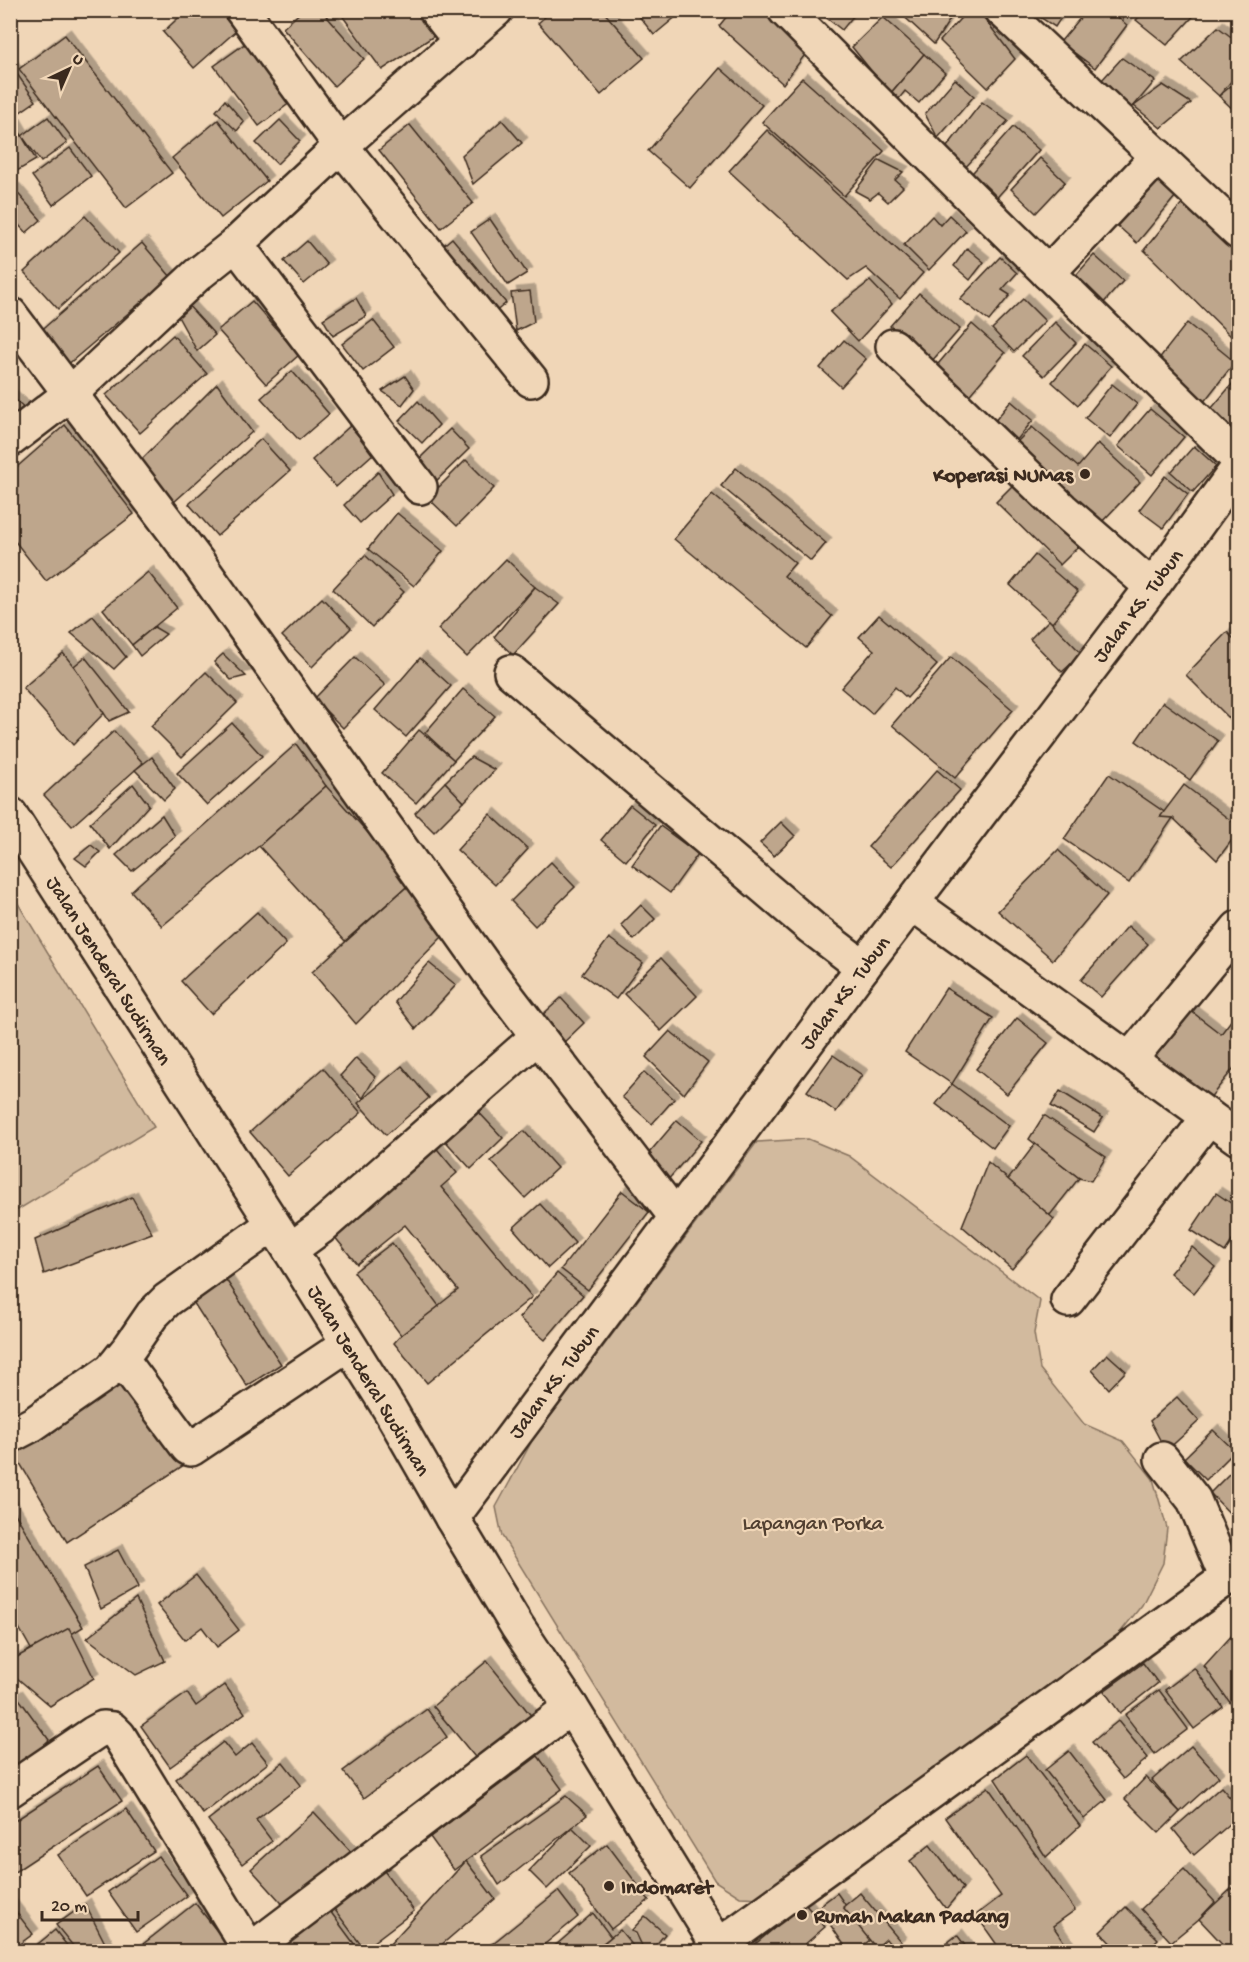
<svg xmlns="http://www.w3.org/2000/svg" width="1249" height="1962" font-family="'Gochi Hand',sans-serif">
<defs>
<filter id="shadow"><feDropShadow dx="5.5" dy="-5.5" stdDeviation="0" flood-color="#0004"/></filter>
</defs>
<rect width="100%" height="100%" fill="#f0d6b7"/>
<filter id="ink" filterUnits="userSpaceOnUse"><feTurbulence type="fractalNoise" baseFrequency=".0167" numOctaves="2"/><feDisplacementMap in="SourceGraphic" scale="12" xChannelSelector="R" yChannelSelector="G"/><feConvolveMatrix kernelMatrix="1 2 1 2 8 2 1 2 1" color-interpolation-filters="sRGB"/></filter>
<g filter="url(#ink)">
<g fill="#d2ba9e" stroke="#86725e" stroke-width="1.5">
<path d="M11 892 154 1127 11 1214H10Z"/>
<path d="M808 1139 849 1156 1040 1301 1034 1333 1040 1369 1084 1424 1123 1441 1153 1479 1167 1528 1163 1563 1142 1605 1115 1639 764 1898 740 1897 715 1881 502 1536 496 1507 532 1441 757 1142Z"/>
</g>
<g fill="#bea68c" stroke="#3b2a1e" stroke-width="1.5" filter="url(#shadow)">
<path d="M187 10H218L236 31 194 68 163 32Z"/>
<path d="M303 10H321L364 59 334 86 283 28Z"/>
<path d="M338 10H414L434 36 382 70Z"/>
<path d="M448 10H483L461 27Z"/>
<path d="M553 10H602L644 58 601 95 538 23Z"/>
<path d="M634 10H684L654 35Z"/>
<path d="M732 10H770L807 52 783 84 719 26Z"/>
<path d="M820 10H858L842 30 819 12Z"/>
<path d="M897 10H956L934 44Z"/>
<path d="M968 10H978L1015 59 988 88 940 41Z"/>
<path d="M1029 10H1066L1055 27Z"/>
<path d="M1087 10H1109L1127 25 1095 68 1060 42Z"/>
<path d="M1146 10H1199L1167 45 1136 20Z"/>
<path d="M883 17 924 54 890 94 852 47Z"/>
<path d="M1218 27 1238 42V73L1219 96 1181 62Z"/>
<path d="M65 35 172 173 126 208 19 69Z"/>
<path d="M246 43 291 102 259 126 214 66Z"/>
<path d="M924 54 945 73 919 103 905 91 898 100 890 94Z"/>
<path d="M1122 58 1155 81 1127 114 1101 81Z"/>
<path d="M10 64 36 101 10 119Z"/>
<path d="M720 68 762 105 690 188 648 151Z"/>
<path d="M802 78 884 151 844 196 762 122Z"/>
<path d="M955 79 974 96 938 138 925 114Z"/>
<path d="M1238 80V114L1219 96Z"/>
<path d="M1163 85 1191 103 1161 128 1134 106Z"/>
<path d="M225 100 244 122 237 131 216 111Z"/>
<path d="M982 102 1008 121 963 170 943 152Z"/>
<path d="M48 117 67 143 41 162 22 136Z"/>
<path d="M218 120 267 181 221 218 172 158Z"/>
<path d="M280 120 300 141 277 164 256 143Z"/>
<path d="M502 120 522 143 473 184 462 155Z"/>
<path d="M15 124 36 160 10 175V127Z"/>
<path d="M410 125 473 203 441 228 379 150Z"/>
<path d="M1013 127 1039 150 992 203 966 180Z"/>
<path d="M767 130 923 273 900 299 866 268 848 280 729 171Z"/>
<path d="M70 148 91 176 53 205 32 176Z"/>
<path d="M1040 158 1065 182 1036 213 1011 189Z"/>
<path d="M879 160 903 172 895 180 903 187 888 202 878 193 870 199 855 191Z"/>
<path d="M1154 168 1180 191 1137 243 1111 220Z"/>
<path d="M14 189 41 220 26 233 10 215V192Z"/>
<path d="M1186 203 1238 247V343L1144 250 1179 207Z"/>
<path d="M949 215 966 231 929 270 904 245 932 216 940 225Z"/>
<path d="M85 216 119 253 58 309 24 272Z"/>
<path d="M490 219 527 273 508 285 471 232Z"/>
<path d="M452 238 506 303 493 314 439 249Z"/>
<path d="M307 241 327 265 304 284 284 261Z"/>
<path d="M142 243 171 277 66 366 38 333Z"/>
<path d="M967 248 984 262 970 280 954 266Z"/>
<path d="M1094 255 1123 281 1100 307 1071 281Z"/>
<path d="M1000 257 1017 273 1002 290 1010 295 989 321 960 299Z"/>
<path d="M870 281 892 304 858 341 830 312Z"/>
<path d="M530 291 534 322 516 331 511 293Z"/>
<path d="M919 293 960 329 931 362 890 326Z"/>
<path d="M356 298 366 316 333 336 323 319Z"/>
<path d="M1023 299 1045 321 1014 352 992 329Z"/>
<path d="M252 301 299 355 266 384 218 330Z"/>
<path d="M187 304 215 335 197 351 176 313Z"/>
<path d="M373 320 394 347 363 371 342 344Z"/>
<path d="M1055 322 1076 343 1044 376 1022 356Z"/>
<path d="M1187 323 1235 362 1203 403 1154 365Z"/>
<path d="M972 324 1005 353 966 399 933 370Z"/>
<path d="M173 335 207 374 140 433 106 395Z"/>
<path d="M844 340 866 359 841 387 820 368Z"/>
<path d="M1085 344 1111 366 1078 405 1052 382Z"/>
<path d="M292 371 329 414 299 440 261 398Z"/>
<path d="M405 376 414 389 402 405 382 391Z"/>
<path d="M1238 377V441L1211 409Z"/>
<path d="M217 384 252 432 174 502 135 466Z"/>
<path d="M1112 384 1137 404 1110 438 1085 418Z"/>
<path d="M10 395 26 409 10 426Z"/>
<path d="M418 401 439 425 422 443 399 421Z"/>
<path d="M1011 401 1033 420 1016 441 994 422Z"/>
<path d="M1150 409 1184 437 1152 475 1118 446Z"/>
<path d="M65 425 134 514 46 581 10 535V473Z"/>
<path d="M350 426 374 453 336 487 312 460Z"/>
<path d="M1032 427 1078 467 1098 443 1140 482 1097 527 1010 449Z"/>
<path d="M450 429 469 449 432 485 418 460Z"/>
<path d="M261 439 290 471 217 536 189 504Z"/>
<path d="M1194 446 1216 466 1193 492 1171 472Z"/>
<path d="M466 460 494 488 457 526 428 498Z"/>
<path d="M736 468 826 543 811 561 721 486Z"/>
<path d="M378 472 392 494 360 523 344 505Z"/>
<path d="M1165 476 1188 494 1163 528 1139 510Z"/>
<path d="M1021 477 1085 540 1060 565 996 502Z"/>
<path d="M712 494 795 563 784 576 832 616 806 648 674 539Z"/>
<path d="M397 513 443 551 414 586 368 549Z"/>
<path d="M365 555 404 592 372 627 333 589Z"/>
<path d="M1035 555 1078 592 1052 623 1010 585Z"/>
<path d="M506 559 535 587 467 657 438 629Z"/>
<path d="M148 572 177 608 132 645 103 609Z"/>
<path d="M535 587 559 604 513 655 494 637Z"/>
<path d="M322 598 351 628 312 667 282 636Z"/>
<path d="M879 615 937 665 907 698 895 687 872 714 841 688 874 650 859 637Z"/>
<path d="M93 616 126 657 114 669 71 633Z"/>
<path d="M1049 620 1082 654 1062 672 1030 639Z"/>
<path d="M154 627 166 634 140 656 132 645Z"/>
<path d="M1227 632 1238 643V727L1186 675Z"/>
<path d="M63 653 108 709 73 745 23 688Z"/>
<path d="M223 654 246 676 231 680 214 662Z"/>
<path d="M85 657 129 712 109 721 74 666Z"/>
<path d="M355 657 385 685 343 728 314 699Z"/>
<path d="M951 657 1013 710 955 778 892 725Z"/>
<path d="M420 658 451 686 406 737 375 710Z"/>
<path d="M206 672 237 703 182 757 151 726Z"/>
<path d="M463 689 495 716 454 760 425 733Z"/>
<path d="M1163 702 1218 741 1190 780 1136 741Z"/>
<path d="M232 723 262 756 207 805 177 773Z"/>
<path d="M419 730 454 760 416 803 382 773Z"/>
<path d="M114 731 143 763 72 826 44 795Z"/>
<path d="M296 744 326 786 259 846 162 926 131 891Z"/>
<path d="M152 757 175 789 164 800 135 770Z"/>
<path d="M471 757 495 770 464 802 445 782Z"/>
<path d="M937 770 960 790 891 867 868 847Z"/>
<path d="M1109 774 1173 818 1129 883 1064 839Z"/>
<path d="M445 782 464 802 434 832 415 813Z"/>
<path d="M133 784 149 805 110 849 90 823Z"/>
<path d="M1184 785 1238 826V832L1217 860 1173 818 1160 817Z"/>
<path d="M326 786 412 882 345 941 259 846Z"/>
<path d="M630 805 655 825 626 861 601 840Z"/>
<path d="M490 814 528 849 495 885 457 850Z"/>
<path d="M162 815 175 836 132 871 116 855Z"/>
<path d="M781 822 795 836 774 856 760 843Z"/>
<path d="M660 826 698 854 670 893 632 865Z"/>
<path d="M91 845 100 852 86 866 75 858Z"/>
<path d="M1058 850 1107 895 1053 960 998 911Z"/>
<path d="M551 862 575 887 535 926 511 901Z"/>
<path d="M412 882 444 935 356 1024 312 972Z"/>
<path d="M641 905 655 919 634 940 621 925Z"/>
<path d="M257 912 286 944 211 1014 181 981Z"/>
<path d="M1128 926 1148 944 1101 997 1081 980Z"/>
<path d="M609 938 643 963 616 999 582 974Z"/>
<path d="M661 958 697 996 661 1031 624 994Z"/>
<path d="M429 963 456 985 416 1029 395 1002Z"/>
<path d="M946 988 993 1018 952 1084 905 1052Z"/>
<path d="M561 998 584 1023 562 1044 539 1018Z"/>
<path d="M1187 1008 1221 1034 1238 1011V1063L1209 1099 1151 1054Z"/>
<path d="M1017 1018 1048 1043 1007 1094 976 1069Z"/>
<path d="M670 1031 708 1062 684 1094 646 1057Z"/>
<path d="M833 1055 862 1075 836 1112 807 1091Z"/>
<path d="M356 1058 375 1077 363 1098 340 1076Z"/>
<path d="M402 1066 429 1098 386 1135 358 1103Z"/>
<path d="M323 1068 361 1113 288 1176 250 1132Z"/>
<path d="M644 1072 674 1099 652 1124 622 1097Z"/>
<path d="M952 1084 1009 1126 993 1148 936 1104Z"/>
<path d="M1060 1091 1103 1118 1094 1132 1051 1106Z"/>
<path d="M471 1104 503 1138 471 1169 439 1134Z"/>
<path d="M1044 1115 1106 1157 1091 1181 1079 1178 1029 1139Z"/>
<path d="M677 1120 701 1141 667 1181 643 1160Z"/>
<path d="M524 1131 557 1168 525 1198 491 1161Z"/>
<path d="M433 1144 457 1173 441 1187 532 1297 427 1383 394 1343 401 1335 458 1290 405 1225 357 1264 329 1230Z"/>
<path d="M1035 1144 1079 1178 1050 1215 1007 1181Z"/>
<path d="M988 1162 1054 1219 1012 1269 962 1226Z"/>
<path d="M622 1191 649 1212 588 1290 561 1269Z"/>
<path d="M1216 1193 1238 1208V1232L1225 1252 1191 1230Z"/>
<path d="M132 1197 152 1233 44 1274 35 1240Z"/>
<path d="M540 1204 575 1243 548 1268 513 1228Z"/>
<path d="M392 1243 439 1306 401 1335 354 1272Z"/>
<path d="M1192 1247 1215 1267 1194 1293 1170 1273Z"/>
<path d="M221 1272 281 1364 247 1386 188 1294Z"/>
<path d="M557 1273 583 1295 545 1340 519 1318Z"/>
<path d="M1107 1354 1126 1371 1109 1389 1092 1370Z"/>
<path d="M125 1377 187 1463 67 1542 12 1450Z"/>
<path d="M1177 1397 1199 1421 1166 1451 1150 1421Z"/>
<path d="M1213 1430 1235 1451 1206 1480 1184 1458Z"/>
<path d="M1238 1465V1522L1210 1493Z"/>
<path d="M10 1505 83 1627 35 1656 10 1612Z"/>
<path d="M118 1550 138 1588 101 1609 84 1567Z"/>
<path d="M196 1575 239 1630 217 1647 202 1627 185 1640 157 1605Z"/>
<path d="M136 1599 165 1661 136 1675 87 1638Z"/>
<path d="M69 1628 94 1678 50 1706 10 1672V1661Z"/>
<path d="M1235 1632 1238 1638V1714L1204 1666Z"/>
<path d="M487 1661 533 1718 479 1762 433 1706Z"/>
<path d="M1143 1663 1158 1683 1120 1713 1104 1691Z"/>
<path d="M1194 1668 1223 1707 1194 1729 1165 1690Z"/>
<path d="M225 1685 245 1713 170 1767 141 1726 187 1693 196 1706Z"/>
<path d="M1159 1690 1188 1729 1155 1754 1125 1715Z"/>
<path d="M17 1696 49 1740 15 1772 10 1766V1701Z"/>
<path d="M427 1709 447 1737 364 1798 343 1771Z"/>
<path d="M1118 1721 1148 1758 1123 1779 1092 1742Z"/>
<path d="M223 1742 235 1757 252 1743 268 1763 203 1814 176 1779Z"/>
<path d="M1191 1746 1219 1777 1180 1812 1152 1780Z"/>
<path d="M1069 1751 1107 1800 1084 1819 1045 1770Z"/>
<path d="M1026 1755 1080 1826 1046 1857 995 1779Z"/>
<path d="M538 1756 562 1789 454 1870 430 1837Z"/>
<path d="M283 1762 301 1785 256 1820 272 1841 242 1864 208 1820Z"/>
<path d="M98 1766 122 1801 10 1875V1824Z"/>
<path d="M1146 1777 1180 1812 1159 1833 1125 1799Z"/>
<path d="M988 1787 1075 1910 1053 1926 1071 1952H1002L976 1915 1001 1896 945 1818Z"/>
<path d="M1221 1787 1238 1807V1817L1194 1855 1173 1829Z"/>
<path d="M566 1796 587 1815 499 1885 481 1856Z"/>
<path d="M126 1809 154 1851 86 1896 58 1855Z"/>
<path d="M314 1812 351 1852 288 1910 251 1869Z"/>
<path d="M572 1827 591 1846 547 1889 529 1871Z"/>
<path d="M607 1844 649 1900 611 1929 569 1873Z"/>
<path d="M930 1845 963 1888 946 1909 910 1861Z"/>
<path d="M158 1856 187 1896 136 1932 108 1892Z"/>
<path d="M466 1861 495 1899 433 1952H392L388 1946Z"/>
<path d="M382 1868 414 1911 364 1949 332 1906Z"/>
<path d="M1184 1869 1215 1902 1199 1919 1171 1942 1141 1909Z"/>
<path d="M1232 1888 1238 1894V1949L1236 1952H1230L1199 1919Z"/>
<path d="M558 1891 578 1917 535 1952H482Z"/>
<path d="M837 1893 870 1940 854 1952H849L818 1907Z"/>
<path d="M860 1893 901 1942 893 1948 886 1939 876 1948 843 1907Z"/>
<path d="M195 1903 228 1945 219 1952H133Z"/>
<path d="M804 1903 825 1927 796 1952H746Z"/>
<path d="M10 1904 33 1934 10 1951Z"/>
<path d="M85 1904 107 1947 100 1952H78L56 1925Z"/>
<path d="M1126 1907 1158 1939 1145 1952H1119L1100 1932Z"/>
<path d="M330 1911 358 1949 355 1952H276Z"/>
<path d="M593 1913 611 1937 591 1952H548Z"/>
<path d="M645 1916 665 1934 650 1952H645L636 1933 631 1931Z"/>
<path d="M55 1930 72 1952H28Z"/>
<path d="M620 1930 638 1952H593L611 1937Z"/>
<path d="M957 1935 970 1952H936Z"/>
</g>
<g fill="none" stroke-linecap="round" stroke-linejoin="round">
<g stroke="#3b2a1e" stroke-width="38">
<g id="minor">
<path d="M242 10 341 146 531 380"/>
<path d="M436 10 461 42"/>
<path d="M785 10 972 198 1238 459"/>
<path d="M1002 10 1238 232"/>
<path d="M236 244 420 487"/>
<path d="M1048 273 1158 156"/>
<path d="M10 314 199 564 491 975 676 1217"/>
<path d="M893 346 1062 509 1152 587"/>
<path d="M10 440 70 394 197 275 236 244 341 146 496 10"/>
<path d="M511 672 812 928 863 967"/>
<path d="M912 903 1238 1138"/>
<path d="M1130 1059 1238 928"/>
<path d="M290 1250 320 1228 537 1037"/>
<path d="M1068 1300 1209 1117"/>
<path d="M121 1358 188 1448 191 1449 348 1344"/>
<path d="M10 1436 33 1424 111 1370 130 1347 152 1315 167 1300 272 1225"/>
<path d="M1162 1459 1194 1500 1227 1579"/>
<path d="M452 1518 863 967 1152 587 1238 468"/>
<path d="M10 1790 94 1733 103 1728 112 1729 119 1736 251 1952"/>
<path d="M248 1952 571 1707"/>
<path d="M710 1952 1238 1570"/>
</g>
</g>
<g stroke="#3b2a1e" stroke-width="38">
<path id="major" d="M10 814 290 1250 390 1410 452 1518 517 1626 571 1707 722 1952"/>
</g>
<use href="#minor" stroke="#f0d6b7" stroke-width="33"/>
<use href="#major" stroke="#f0d6b7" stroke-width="33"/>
</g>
</g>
<g fill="#3b2a1e" stroke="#f0d6b7" stroke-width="2">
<circle cx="1085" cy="474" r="6"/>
<circle cx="609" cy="1886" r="6"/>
<circle cx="802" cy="1915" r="6"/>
</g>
<g text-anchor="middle" stroke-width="4.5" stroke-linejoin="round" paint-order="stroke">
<g font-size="21" font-weight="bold" fill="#3b2a1e" stroke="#f0d6b7" text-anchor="start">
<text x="1073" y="481" text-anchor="end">Koperasi NUMas</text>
<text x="621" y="1893">Indomaret</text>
<text x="814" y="1922">Rumah Makan Padang</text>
</g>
<g font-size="21" fill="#3b2a1e" stroke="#f0d6b7">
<text transform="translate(1137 605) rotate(-53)" y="7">Jalan KS. Tubun</text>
<text transform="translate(110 970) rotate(58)" y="7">Jalan Jenderal Sudirman</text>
<text transform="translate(844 992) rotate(-53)" y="7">Jalan KS. Tubun</text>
<text transform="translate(370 1380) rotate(59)" y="7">Jalan Jenderal Sudirman</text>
<text transform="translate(553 1381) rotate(-53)" y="7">Jalan KS. Tubun</text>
</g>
<g font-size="21" fill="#524031" stroke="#f0d6b7">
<text x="813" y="1529">Lapangan Porka</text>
</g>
</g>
<rect width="1249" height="1962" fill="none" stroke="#f0d6b7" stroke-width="36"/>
<rect x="18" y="18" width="1213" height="1926" fill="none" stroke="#3b2a1e" stroke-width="2" filter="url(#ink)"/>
<g transform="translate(69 69) rotate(44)" stroke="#f0d6b7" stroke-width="4.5" paint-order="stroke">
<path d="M0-4.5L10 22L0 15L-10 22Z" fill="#3b2a1e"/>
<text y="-9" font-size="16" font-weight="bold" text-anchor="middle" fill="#3b2a1e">U</text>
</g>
<path d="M42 1911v9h96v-9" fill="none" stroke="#3b2a1e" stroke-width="3"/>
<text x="51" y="1911" font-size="18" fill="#3b2a1e" stroke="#f0d6b7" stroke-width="4.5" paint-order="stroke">20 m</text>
</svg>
